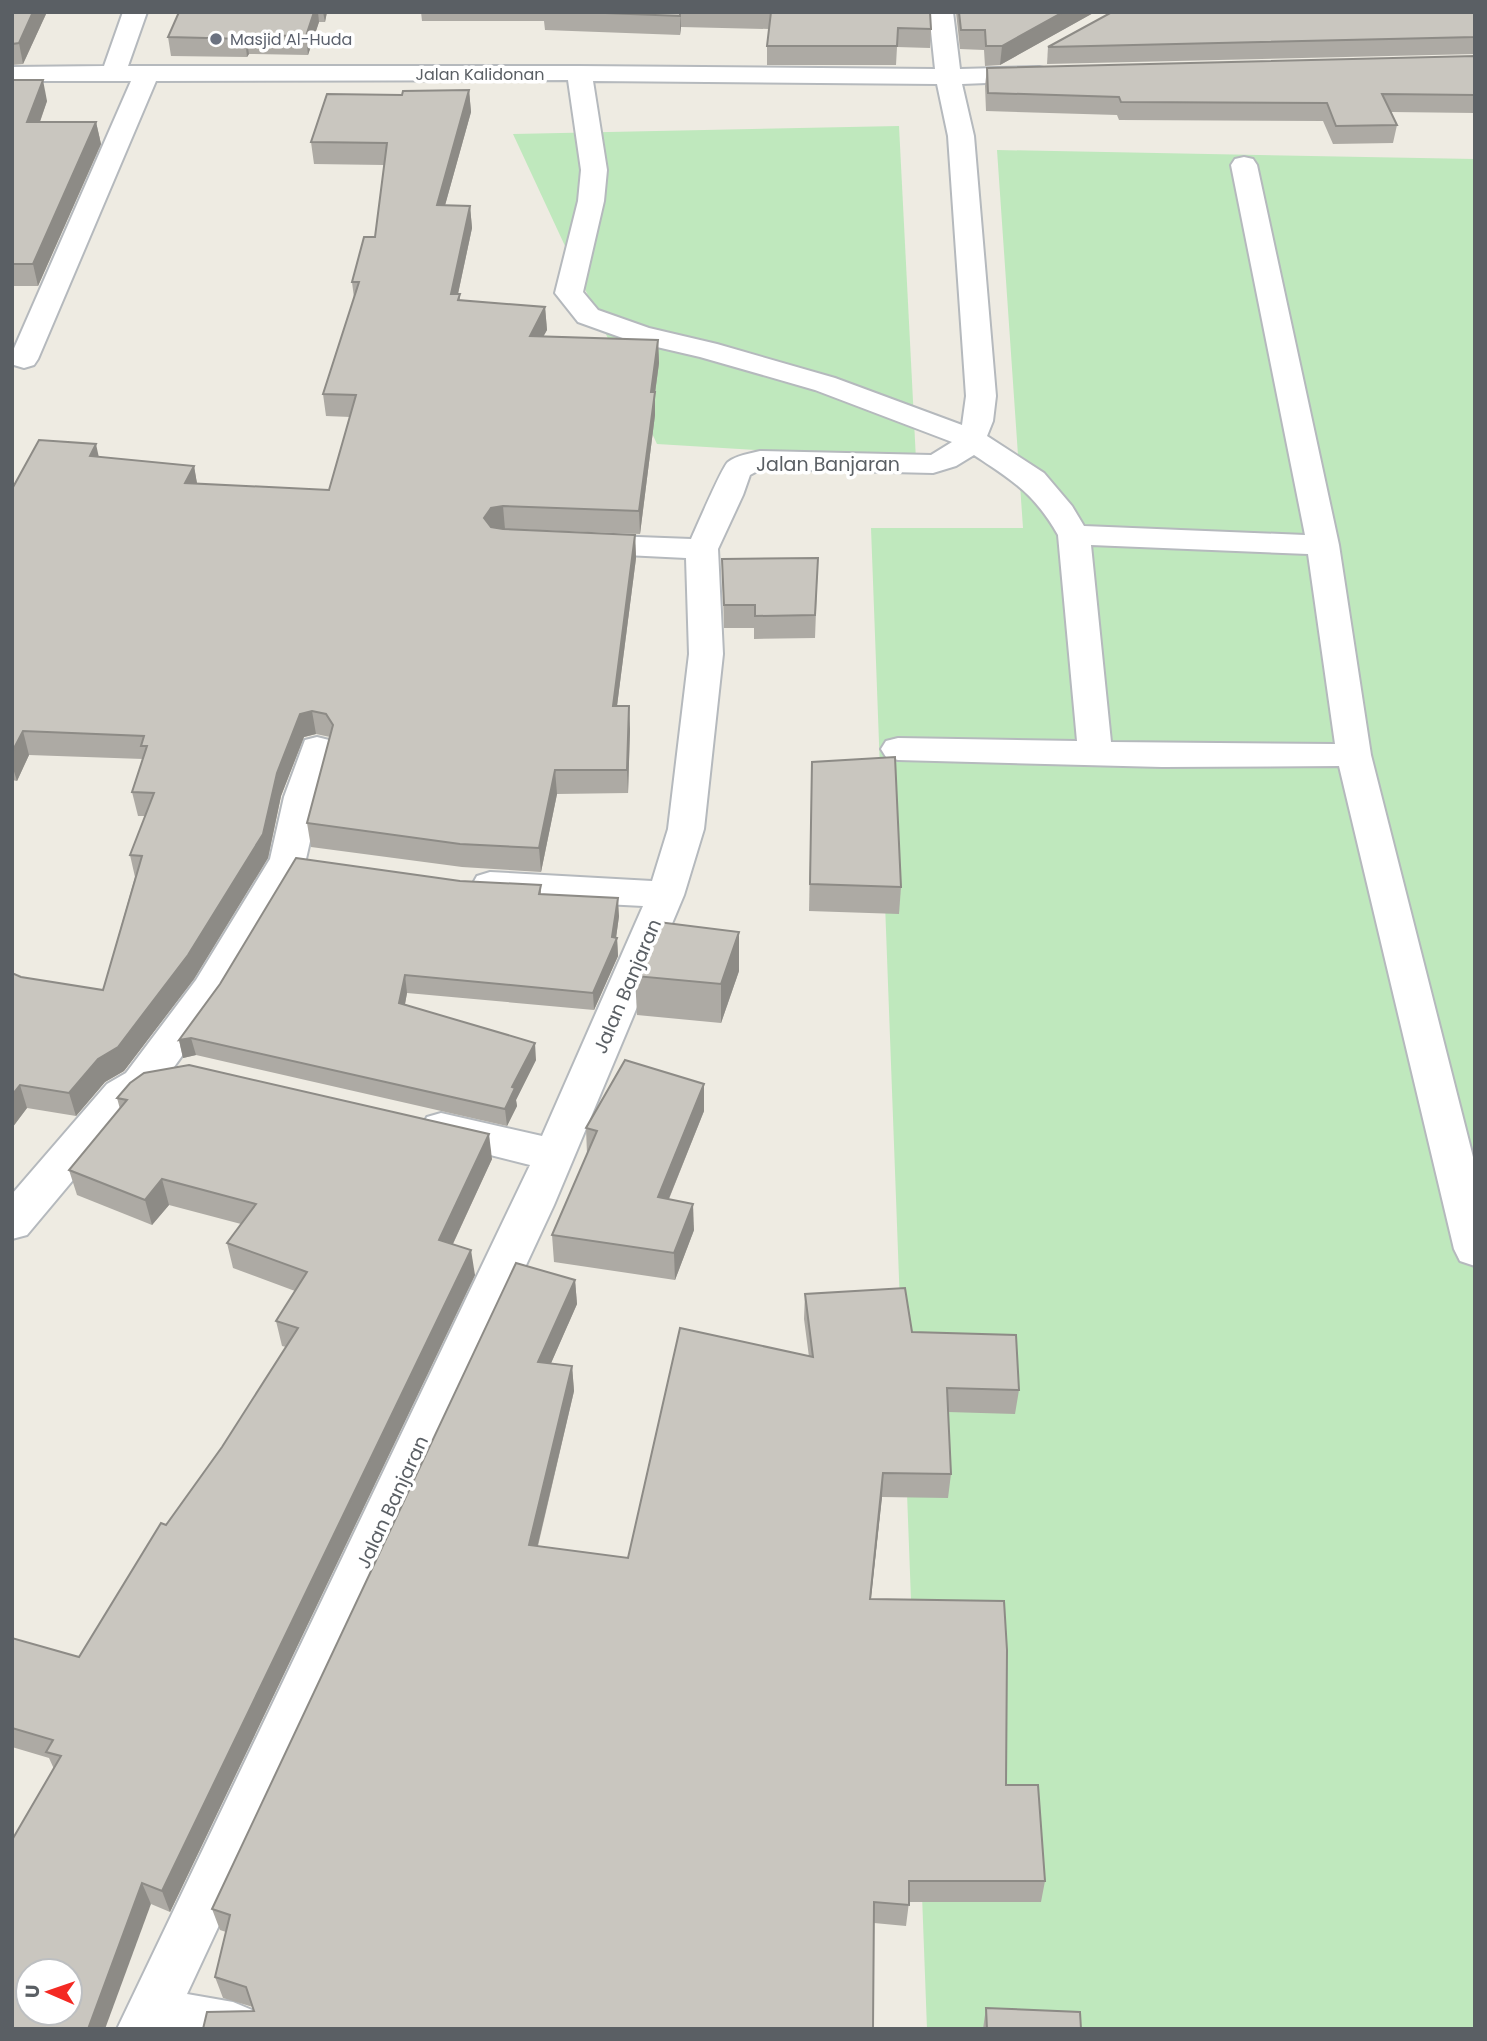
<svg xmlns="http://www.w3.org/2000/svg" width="1487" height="2041" font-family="Poppins,sans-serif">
<rect width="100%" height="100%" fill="#eeebe2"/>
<g fill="#bfe8bd">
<path d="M899 126 916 460 657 444 513 134Z"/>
<path d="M997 150 1475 159V2029H927L871 528H1023Z"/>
</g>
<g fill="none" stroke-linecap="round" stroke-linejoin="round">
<g stroke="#b5b9bd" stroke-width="4">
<g id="minor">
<path d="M123 12H147L128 66H579L935 69 929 12H953L960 69 1039 67 1048 69 1051 74 1048 79 1039 81 962 84 974 136 996 396 993 421 987 436 1044 473 1072 506 1084 526 1305 535 1231 165 1235 159 1244 157 1253 159 1257 165 1339 545 1371 755 1475 1165V1266L1460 1261 1454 1249 1339 766 1162 767 898 760 886 757 881 749 886 741 898 738 1077 741 1058 535C1034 493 1013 481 974 455L956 466 933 473 761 469 750 475 743 495 718 549 723 654 704 829 684 895 554 1205 187 1994 233 2002 252 2010 259 2029H117L530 1165 427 1139 421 1128 427 1117 441 1113 542 1136 643 906 490 898 477 894 472 885 477 876 490 872 652 881 668 829 689 654 686 558 585 553 574 551 569 544 574 537 585 535 691 539C697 526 722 467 728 462 737 455 749 454 760 451L931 455 952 442 815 390 700 357 631 341 578 322 555 293 578 201 581 170 568 80 156 81 38 359 34 365 24 368 14 365 12 353 131 81H12V67L104 66ZM593 81 937 84 948 136 966 396 962 425 835 378 717 344 649 328 598 310 583 292 604 201 607 170ZM1091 545 1308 554 1335 744 1111 742Z"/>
<path d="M317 737 329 740 334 748 320 797 306 859 222 1000 174 1067 183 1078 177 1088 151 1095 135 1106 27 1235 12 1239V1194L107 1084 126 1073 196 980 270 859 284 797 305 740Z"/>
</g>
</g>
<use href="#minor" fill="#fff" fill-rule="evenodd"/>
</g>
<g fill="#adaaa4">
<path d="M12 12 46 14 23 64 12 65Z"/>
<path d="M179 12H327L325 22H319L308 55 249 54 247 57 171 56 168 37Z"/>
<path d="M421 12H930L931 29 930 48 897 47 896 65H767V46L769 29 681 27 680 35 545 30 544 21H422Z"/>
<path d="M956 12H1095L1000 65 985 66 984 50 960 49Z"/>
<path d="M1475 12V54L1047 64 1048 47Z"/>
<path d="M1475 56V113L1391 112 1397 125 1393 143 1333 144 1323 121 1119 120 1117 115 986 111 985 86 987 68Z"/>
<path d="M12 74 13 80 47 101 40 122H96L101 144 38 286H12Z"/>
<path d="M469 90 471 112 445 205 470 206 472 228 458 294H460V300L545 307 547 330 543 336 658 340 659 363 655 393V415L640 534 509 529 635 535 636 558 617 706 630 729 628 793 557 794 541 872 462 867 311 847 307 823 330 737 316 734 304 737 281 796 268 858 194 979 124 1071 105 1082 76 1116 27 1108 12 1128V973L21 977 103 990 135 877 130 855 145 816H138L132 792 143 759 29 755 17 781 12 780V489L99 457 194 466 197 484 329 490 350 417 326 416 323 394 354 298 352 282 375 237 384 165 314 164 311 142 402 95Z"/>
<path d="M818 558 815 638 754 639V628H724L722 559Z"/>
<path d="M812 762 901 887 899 914 809 911Z"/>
<path d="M460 881 541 885V895L619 916 616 938H617L618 956 594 1010 407 993 405 1004 536 1060 516 1100 517 1106 507 1126 196 1055 183 1058 179 1040Z"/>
<path d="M739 971 721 1023 637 1015 635 976Z"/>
<path d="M704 1084V1111L669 1199 694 1230 675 1280 554 1262 552 1235 587 1154 586 1128Z"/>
<path d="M117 1098 492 1159 453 1244 475 1275 170 1912 151 1904 54 1769 49 1758 12 1747V1638L79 1657 166 1525 222 1447 286 1347 282 1346 276 1321 295 1291 233 1268 227 1243 241 1224 169 1205 152 1225 77 1195 69 1170 120 1109Z"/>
<path d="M575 1280 577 1304 551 1363 572 1366 574 1391 538 1546 628 1558 809 1357 804 1319 805 1294 912 1332 1019 1390 1015 1414 948 1412 951 1474 948 1498 882 1497 871 1599 1006 1785 1045 1881 1041 1902H909L906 1926 874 1923 254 2011 253 2007 223 1998 215 1977 226 1932 220 1930 212 1909Z"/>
<path d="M986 2008 1081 2029H983Z"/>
</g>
<g fill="#8d8b86">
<path d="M33 12H46V14L23 64 19 43Z"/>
<path d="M314 12H318L319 22 308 55 306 36Z"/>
<path d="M323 12H327L325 22Z"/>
<path d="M680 12 681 27 680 35Z"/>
<path d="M1063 12H1095L1000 65 1002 46Z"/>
<path d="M246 35 249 54 247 57 245 39Z"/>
<path d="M43 80 47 101 32 144 27 122Z"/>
<path d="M469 90 471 112 439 227 437 205Z"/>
<path d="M96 122 101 144 38 286 33 264Z"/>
<path d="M470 206 472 228 453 317 451 294Z"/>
<path d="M545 307 547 330 531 359 530 336Z"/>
<path d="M658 340 659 363 655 393V415L640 534 639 511 651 392Z"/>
<path d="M96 444 101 467 90 456Z"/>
<path d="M194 466 198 489 185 483Z"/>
<path d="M503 506 505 529 494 531 484 518 491 508Z"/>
<path d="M635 535 636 558 614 729 613 706Z"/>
<path d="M629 706 630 729 628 793 627 770Z"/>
<path d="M312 711 316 734 304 737 281 796 268 858 194 979 124 1071 105 1082 76 1116 69 1093 277 773 300 714Z"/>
<path d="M23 731 29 755 17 781 12 765V752Z"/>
<path d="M555 770 557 794 541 872 539 848Z"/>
<path d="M618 898 619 916 615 945 617 938 618 956 594 1010 593 993 612 937Z"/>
<path d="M739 932V971L721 1023V984Z"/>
<path d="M405 975 407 993 402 1020 399 1003Z"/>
<path d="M191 1038 196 1055 183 1058 179 1040Z"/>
<path d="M535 1043 536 1060 516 1100 517 1106 507 1126 505 1109 512 1087Z"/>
<path d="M704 1084V1111L659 1223 658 1197Z"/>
<path d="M20 1085 27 1108 12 1128V1095Z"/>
<path d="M489 1134 492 1159 443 1265 439 1240Z"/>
<path d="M162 1179 169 1205 152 1225 145 1200Z"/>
<path d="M693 1204 694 1230 675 1280 674 1253Z"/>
<path d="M471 1250 475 1275 170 1912 162 1891Z"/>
<path d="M575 1280 577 1304 541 1386 538 1362Z"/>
<path d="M572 1366 574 1391 532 1569 529 1545Z"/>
<path d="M883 1473 882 1497 868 1622 870 1599Z"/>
<path d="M142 1883 151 1904 105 2029H88Z"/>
</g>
<g fill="#c9c6bf" stroke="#8d8b86" stroke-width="2" fill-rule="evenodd">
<path d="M12 12H33L19 43 12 44Z"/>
<path d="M179 12H314L306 36 246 35 245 39 168 37Z"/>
<path d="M580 12H680V16Z"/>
<path d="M771 12H930L931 29 898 28 897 46H767Z"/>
<path d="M959 12H1063L1002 46H986L985 30H961Z"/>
<path d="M1112 12H1475V37L1048 47Z"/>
<path d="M1475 56V95L1382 94 1397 125 1336 126 1327 103 1121 102 1119 97 988 93 987 68Z"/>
<path d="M12 80H43L27 122H96L33 264H12Z"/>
<path d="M469 90 437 205 470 206 451 294H460L458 300 545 307 530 336 658 340 651 392H655L639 511 503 506 491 508 484 518 491 527 503 529 635 535 613 706H629L627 770H555L539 848 460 844 307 823 333 725 326 714 312 711 300 714 277 773 263 834 188 955 118 1047 98 1059 69 1093 20 1085 12 1095V973L21 977 103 990 142 856 130 855 154 793 132 792 147 746H141L144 736 23 731 12 752V489L39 440 96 444 90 456 194 466 185 483 329 490 356 395 323 394 359 282H352L364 237H375L387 143 311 142 327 94 402 95 403 91Z"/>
<path d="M818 558 815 615 755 616V605H724L722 559Z"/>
<path d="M895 757 901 887 810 884 812 762Z"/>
<path d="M296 858 460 881 541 885 539 894 618 898 612 937 617 938 593 993 405 975 399 1003 535 1043 512 1087 515 1088 505 1109 191 1038 179 1040 220 984Z"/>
<path d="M658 922 739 932 721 984 635 976Z"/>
<path d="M625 1060 704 1084 658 1197 693 1204 674 1253 552 1235 597 1131 586 1128Z"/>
<path d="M189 1065 489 1134 439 1240 471 1250 162 1891 142 1883 88 2029H12V1840L61 1756 46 1752 53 1740 12 1728V1638L79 1657 161 1523 166 1525 222 1447 298 1328 276 1321 307 1272 227 1243 256 1204 162 1179 145 1200 69 1170 127 1100 117 1098 130 1083 144 1073ZM28 1971H70V2013H28Z"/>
<path d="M516 1263 575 1280 538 1362 572 1366 529 1545 628 1558 680 1328 813 1357 805 1294 905 1288 912 1332 1016 1335 1019 1390 947 1388 951 1474 883 1473 870 1599 1004 1601 1007 1650 1006 1785H1038L1045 1881H909V1905L874 1902 873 2029H203L207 2012 254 2011 246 1987 215 1977 230 1915 212 1909Z"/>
<path d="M986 2008 1080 2012 1081 2029H987Z"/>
</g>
<circle fill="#6b7280" stroke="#fff" stroke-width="2.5" cx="216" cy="39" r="7"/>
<g text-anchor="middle" stroke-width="7" stroke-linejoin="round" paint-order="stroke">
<g font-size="16" fill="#5b616d" stroke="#fff" text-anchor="start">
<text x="230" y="45">Masjid Al-Huda</text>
</g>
<g font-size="16" fill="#5a5f64" stroke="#fff">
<text x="480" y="80">Jalan Kalidonan</text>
</g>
<g font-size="19" fill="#5a5f64" stroke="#fff">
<text x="828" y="471">Jalan Banjaran</text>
<text transform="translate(627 986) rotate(-67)" y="7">Jalan Banjaran</text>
<text transform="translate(392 1502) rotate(-65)" y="7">Jalan Banjaran</text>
</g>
</g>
<rect width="1487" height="2041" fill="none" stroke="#5a5f64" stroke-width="28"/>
<g transform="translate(49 1992) rotate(272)"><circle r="33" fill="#ffffff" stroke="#bdbfc1" stroke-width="2"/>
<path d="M0-5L12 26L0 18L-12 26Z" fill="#f42923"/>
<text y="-10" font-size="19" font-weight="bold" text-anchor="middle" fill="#5a5f64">U</text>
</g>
</svg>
